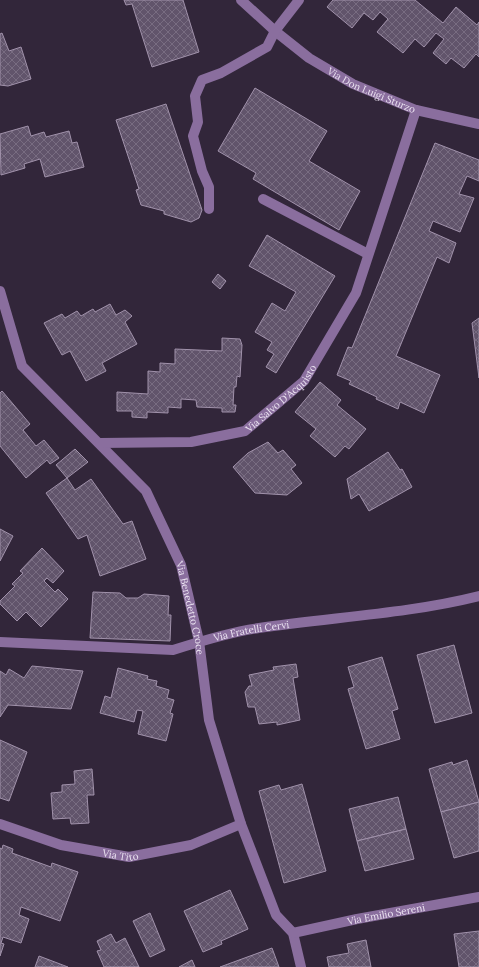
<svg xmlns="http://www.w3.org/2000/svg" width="479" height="967" font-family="Lora,serif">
<defs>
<pattern id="building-cross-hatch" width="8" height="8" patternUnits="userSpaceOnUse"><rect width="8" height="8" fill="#61546b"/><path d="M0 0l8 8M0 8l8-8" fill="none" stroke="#786c81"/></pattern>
</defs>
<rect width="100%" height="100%" fill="#32263a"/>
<g fill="url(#building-cross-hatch)" stroke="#a192ab">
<path d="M124 0H183L199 52 152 67 132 4 126 5Z"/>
<path d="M333 0H415L443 23 456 7 477 25 479 22V57L476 54 464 68 451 58 446 64 433 53 444 39 436 33 424 47 415 39 403 53 377 32 388 19 380 12 373 20 364 13 352 28 327 7Z"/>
<path d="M2 33 9 51 21 47 31 79 8 86 0 85V34Z"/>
<path d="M255 88 327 131 309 161 360 191 339 230 253 179 256 173 218 151Z"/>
<path d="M166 104 202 210 199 218 191 222 164 214V211L141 205 136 190 139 189 116 120Z"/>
<path d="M28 126 31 136 44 132 46 137 69 131 72 143 77 142 84 167 45 177 40 159 24 164 25 168 1 175 0 134Z"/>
<path d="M435 143 479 160V181L467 176 459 194 474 198 460 232 433 221 429 231 456 243 449 263 437 257 396 356 440 375 424 413 400 402 398 409 376 399 377 397 349 384 351 381 337 375 348 347 352 348Z"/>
<path d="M267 235 335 276 276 373 266 367 274 354 267 350 272 342 255 332 272 303 285 311 296 292 249 266Z"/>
<path d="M218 274 226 281 220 289 212 282Z"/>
<path d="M110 304 116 315 125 310 132 316 125 322 137 344 102 363 106 371 86 381 70 351 62 355 44 323 62 314 65 318 77 311 81 316 93 309 95 312Z"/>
<path d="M479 318V378L472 323Z"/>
<path d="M222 338 240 339 242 345 240 377 237 376 236 387H234L233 405H236L235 412H222V408L197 407 196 400 181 399V408L168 407V413L147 412V418L132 417V411H117V392L148 394V371L160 372V363L175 364V349L222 351Z"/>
<path d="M320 382 341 400 337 405 366 429 349 449 345 446 335 457 310 436 316 429 295 412Z"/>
<path d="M2 391 30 424 23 430 36 446 44 440 59 458 50 464 47 460 26 478 0 446V393Z"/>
<path d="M268 442 278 453 283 450 296 465 291 469 302 483 287 495 255 493 233 467 248 453Z"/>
<path d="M75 449 88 462 67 478 56 465Z"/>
<path d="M388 452 400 470 402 469 412 487 369 511 359 494 351 499 347 479Z"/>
<path d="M67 478 75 490 91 479 123 524 132 521 146 559 100 576 87 535 78 539 46 493Z"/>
<path d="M0 529 13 536 0 561Z"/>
<path d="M42 548 64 571 53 583 47 578 44 581 55 592 58 589 68 599 41 627 26 612 17 621 0 604V601L15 586 12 584 23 573 20 571Z"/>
<path d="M93 592 120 593 126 598H138L144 594 169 596 168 615H171L170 641 90 638Z"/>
<path d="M454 645 472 713 435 723 417 655Z"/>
<path d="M382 657 398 709 392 711 400 739 366 749 348 689 354 687 348 667Z"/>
<path d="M296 664 298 677 293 678 300 720 277 725V722L259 724 255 707H248L245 692 249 686H252L249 675 274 670 273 667Z"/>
<path d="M32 666 83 671 71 709 8 705 0 717V671L6 675 9 669 24 678Z"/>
<path d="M118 668 148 676 147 679 157 681 156 686 169 690 167 698 174 700 170 713 173 714 166 741 138 734 143 711 137 710 134 722 100 713 105 696 111 698Z"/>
<path d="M0 740 27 752 9 801 0 798Z"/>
<path d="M467 760 479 802 441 812 429 769 452 762 453 765Z"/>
<path d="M92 769 94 795H87L89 823 71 824 70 818 53 819 51 793 62 792V785L75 784 74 771Z"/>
<path d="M302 784 326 871 284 883 259 791 279 785 281 790Z"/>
<path d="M398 797 406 829 357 841 349 809Z"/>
<path d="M479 802V851L454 858 441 812Z"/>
<path d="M406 829 414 859 365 871 357 841Z"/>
<path d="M3 845 13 849 12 853 51 867 52 863 78 872 60 921 21 907 19 915 29 919 21 943 3 937 1 943 4 944 0 956V848L2 849Z"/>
<path d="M230 890 248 929 221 941 222 944 203 952 184 911Z"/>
<path d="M150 913 165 950 150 957 133 921Z"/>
<path d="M479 931V967H459L454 934Z"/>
<path d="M111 934 116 943 125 938 139 967H104L97 951 101 950 97 941Z"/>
<path d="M366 940 371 967H329L327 957 349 953 347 944Z"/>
<path d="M272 948 279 967H220Z"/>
<path d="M39 956 68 967H35Z"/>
<path d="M192 960 195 967H179Z"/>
</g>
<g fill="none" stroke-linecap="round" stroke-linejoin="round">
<g stroke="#8a6e9e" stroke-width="10">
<path id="s1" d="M241 0 275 31 309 58 353 84 416 110 479 124"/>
<path d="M263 199 368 254"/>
<path d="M209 209V187L202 171 193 136 198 122 195 96 202 80 221 73 267 47 275 31 299 0"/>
<path id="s2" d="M0 291 22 366 146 491 181 565 199 641 209 720 241 824 276 915 293 933 301 967"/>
<path id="s3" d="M100 443 191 442 245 431 304 381 356 293 416 110"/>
<path id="s4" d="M0 642 173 650C201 641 230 632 259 628 332 617 407 614 479 596"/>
<path id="s5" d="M0 824 61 845 129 857 191 845 241 824"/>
<path id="s6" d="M293 933 357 919 479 897"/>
</g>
</g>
<g text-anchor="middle" stroke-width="4" stroke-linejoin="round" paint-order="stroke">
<g font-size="10" fill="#ebe3f1" stroke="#281c30">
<text dy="4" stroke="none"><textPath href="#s1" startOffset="160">Via Don Luigi Sturzo</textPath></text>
<text dy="4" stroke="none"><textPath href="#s3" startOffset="195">Via Salvo D'Acquisto</textPath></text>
<text dy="4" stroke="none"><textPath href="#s2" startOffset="380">Via Benedetto Croce</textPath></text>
<text dy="4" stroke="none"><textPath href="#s4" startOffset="254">Via Fratelli Cervi</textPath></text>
<text dy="4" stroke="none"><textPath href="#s5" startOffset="125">Via Tito</textPath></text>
<text dy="4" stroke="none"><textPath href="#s6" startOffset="95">Via Emilio Sereni</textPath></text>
</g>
</g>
</svg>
